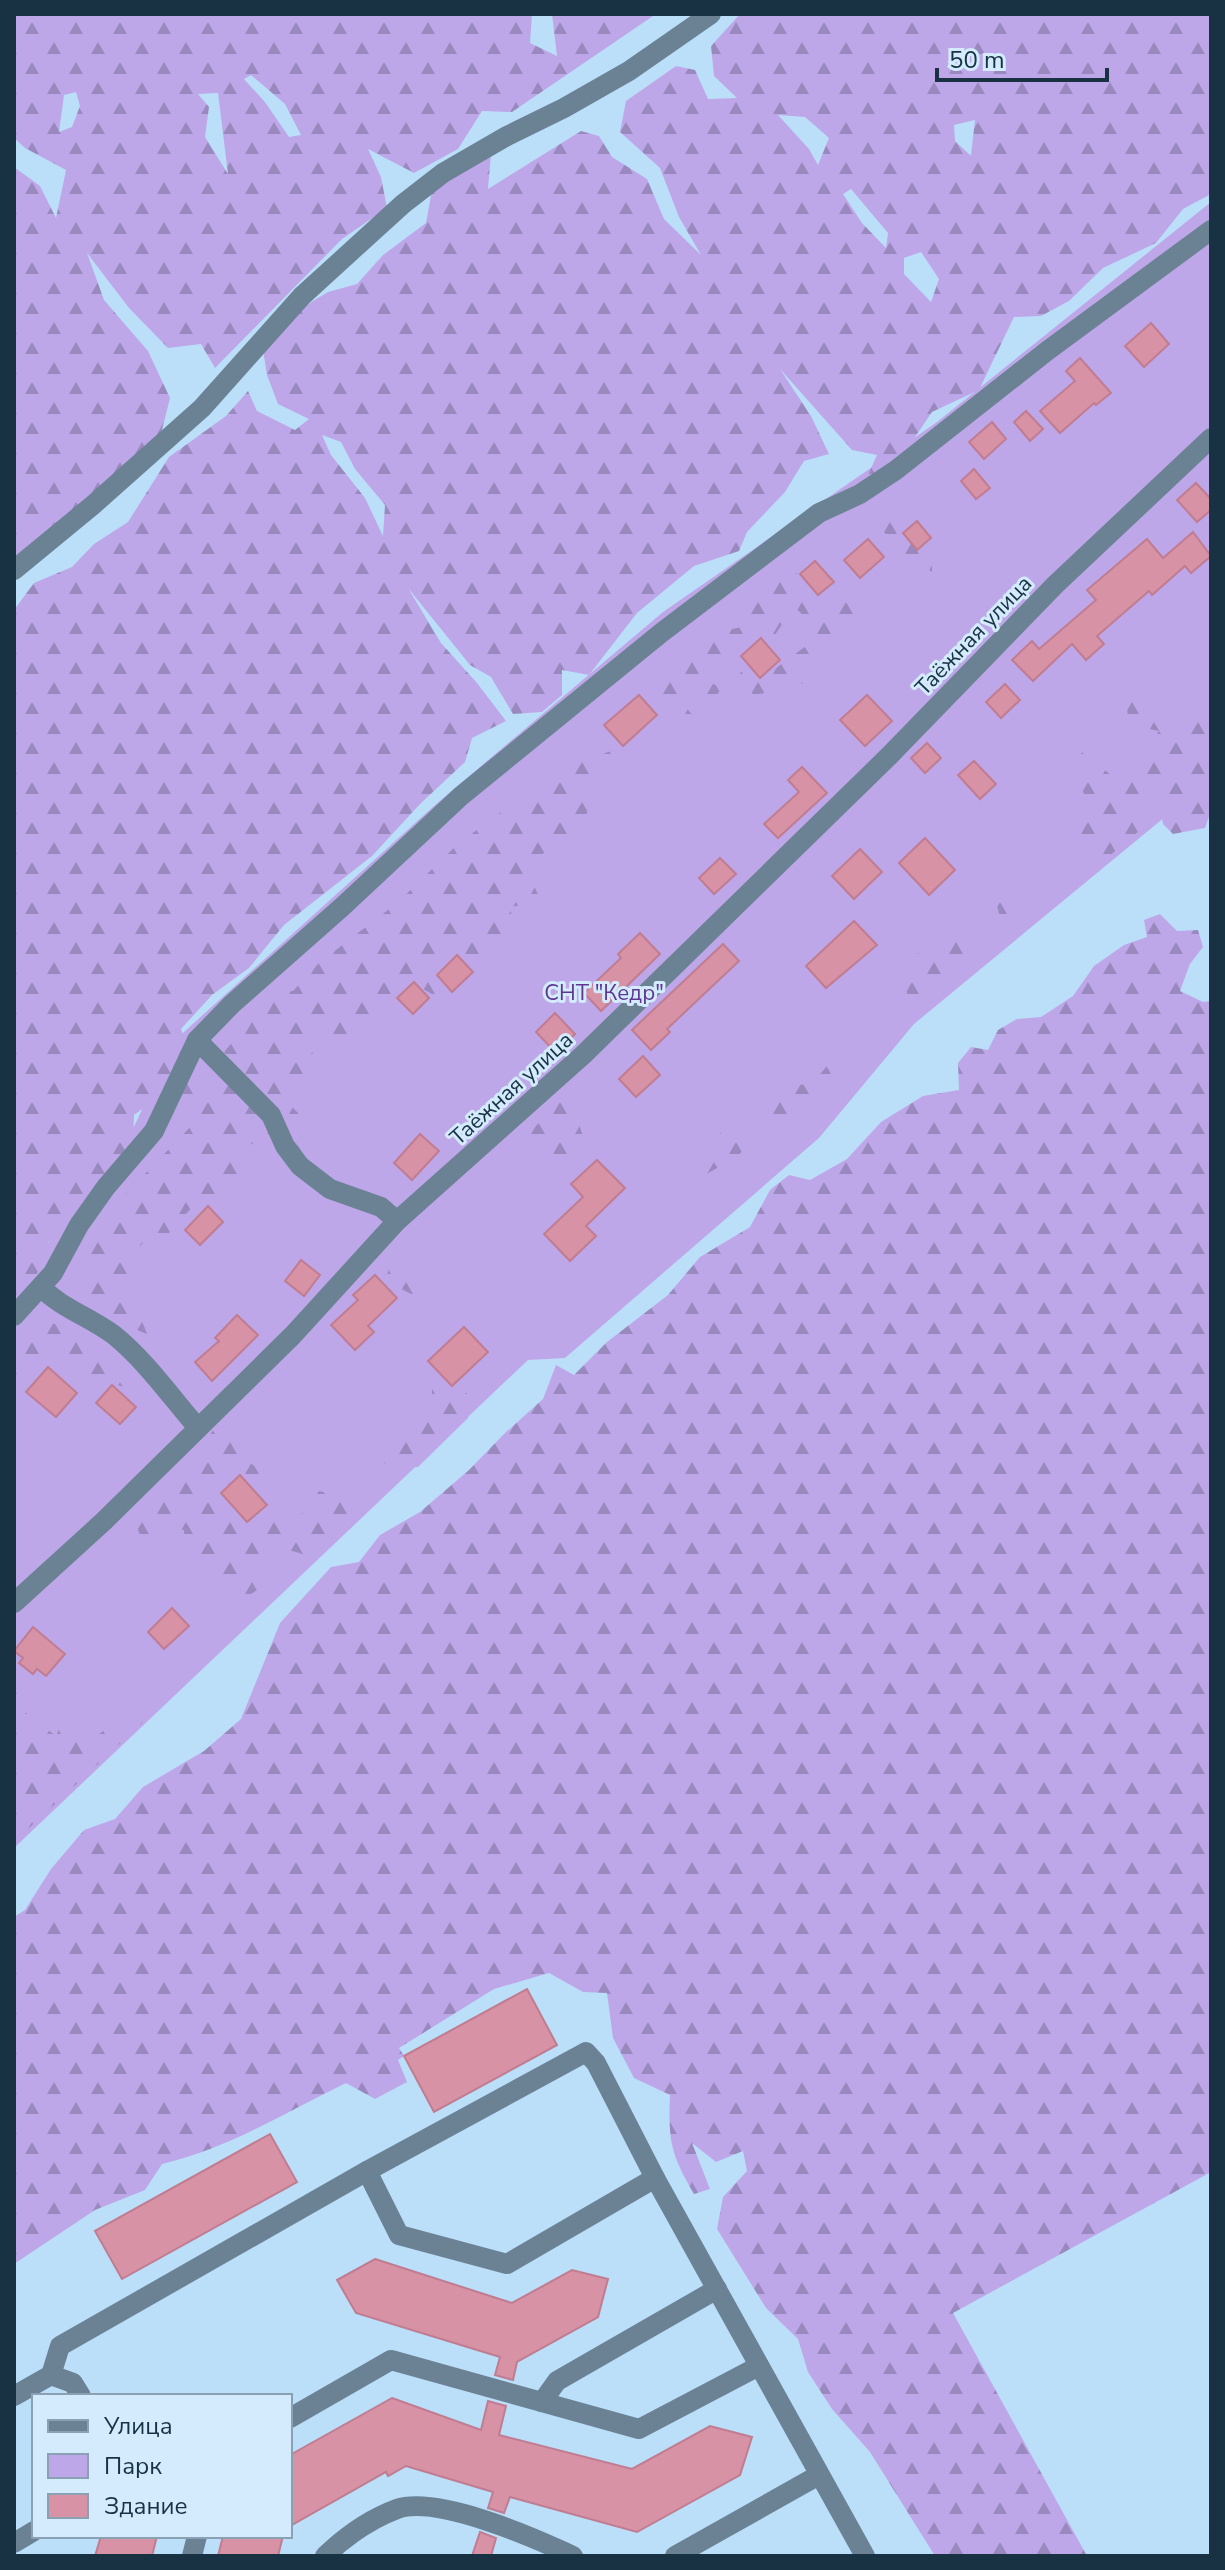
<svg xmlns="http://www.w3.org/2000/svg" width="1225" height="2570" font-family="'Nunito Sans',sans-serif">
<defs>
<pattern id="forest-firs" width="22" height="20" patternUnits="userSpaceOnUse" patternTransform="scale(2)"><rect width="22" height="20" fill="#bea7e8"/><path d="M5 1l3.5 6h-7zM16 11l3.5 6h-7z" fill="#9a89be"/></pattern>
</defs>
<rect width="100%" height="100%" fill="#bbdff9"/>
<path fill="#bea7e8" d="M1211 202V779L914 1024 819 1138 565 1358 528 1360 14 1848V1286L124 1148 174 1041 435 805 663 612 937 422Z"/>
<g fill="url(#forest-firs)" fill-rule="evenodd">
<path d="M14 14H532L530 43 557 56 552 14H656L512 112 482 111 458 149 414 173 368 149 381 177 387 208 342 239 215 368 201 344 168 348 129 308 87 253 104 300 148 351 170 398 161 434 14 566V167L40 186 56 218 66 170 25 148 14 138ZM251 75 285 104 301 135 289 137 265 102 244 79ZM76 92 80 106 72 127 59 132 64 95ZM218 93 228 174 205 137 209 107 198 94Z"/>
<path d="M740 14H1211V194L1183 209 1156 243 1103 268 1069 301 1041 316 1014 317 979 390 932 412 913 440 889 467 865 482 877 455 852 450 780 369 811 416 829 454 804 461 785 492 747 532 739 551 694 566 637 613 589 675 562 670V695L542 712 513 714 491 677 470 665 408 588 441 643 477 683 506 721 472 738 465 762 420 804 372 856 284 925 249 968 212 995 181 1029 191 1059 207 1082 233 1087 283 1141 268 1149 245 1142 246 1169 216 1200 196 1203 169 1233H153L136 1250 130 1289 147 1334 107 1318 82 1282 92 1238 116 1204 197 1120 176 1107 149 1104 134 1115 133 1151 48 1243 40 1268 24 1296 14 1297V610L34 583 72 567 94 544 128 522 169 457 226 416 248 391 257 411 295 430 309 419 278 404 267 375 263 350 293 313 328 292 357 284 383 255 426 223 432 190 491 154 488 189 581 131 599 136 612 157 647 179 664 219 701 255 679 217 660 168 620 132 626 101 676 66 695 70 708 99 737 98 714 76 711 46ZM778 115 805 117 829 138 818 165 809 149ZM975 120 971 155H970L955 141 954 125ZM851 189 888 233 886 248 862 223 843 194ZM921 252 939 279 931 302 904 274V258ZM322 435 341 442 355 469 385 505 383 536 365 498 331 455Z"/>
<path d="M889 509 932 553V572L898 548 874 521Z"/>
<path d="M797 573 810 596 832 603 848 602 860 622 843 645 822 661 812 681 756 695 734 686 743 668 768 674 806 646 814 627 794 606 769 644 748 632 729 648V668L706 669 705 680 722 688 710 704 692 695 683 704 695 718 680 722 650 703 642 685 685 657 716 632 742 627C759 596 761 583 797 573Z"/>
<path d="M1136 685 1157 714 1176 727 1203 717 1211 720V733L1203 742 1211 746V811L1205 828 1173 834 1163 824 1159 802 1146 797 1139 831 1094 869 1089 844 1079 831 1094 817 1082 789 1089 775 1075 747 1115 778 1144 756 1159 731 1129 725 1126 700Z"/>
<path d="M618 748 629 759 604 782 587 805V824L548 848 528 871 541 902 510 907 515 936C486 942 485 949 478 976L447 955 430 970 447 1002 408 981 387 998 395 1019 372 1016 354 1032 350 1052 302 1035 319 1064 284 1099 303 1118 317 1156 302 1157 290 1126 257 1086 224 1052 248 1024 268 993 293 991 319 963 397 903 457 845 539 783 563 754 588 760Z"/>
<path d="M1010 895 1022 898 1011 914 1015 929 977 953 957 978 925 1006 909 1004 902 966 921 951 956 941 982 938 1001 921 995 898Z"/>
<path d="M1160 914 1177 931 1198 930 1203 947 1190 964 1180 991 1203 1002 1211 1001V2172L953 2313 1087 2556H935L870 2452 832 2409 808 2372 798 2339 766 2308 717 2229 723 2197 747 2171 743 2151 716 2162 692 2143 710 2189 694 2194C671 2154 668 2142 670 2095L634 2078 613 2038 607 1993 583 1992 549 1973 494 1989 399 2048 404 2056 398 2060 407 2082 375 2099 346 2083C286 2112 228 2149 162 2164L145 2190 95 2210 14 2264V1917L25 1910 51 1869 84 1830 115 1819 143 1787 204 1751 241 1719 280 1623 331 1567 359 1562 380 1535 420 1512 469 1470 504 1434 543 1399 556 1365 574 1375 607 1342 668 1295 700 1257 750 1227 770 1190 789 1175 810 1180 847 1159 881 1122 923 1096 959 1090 958 1063 971 1047 988 1050 998 1030 1017 1019 1041 1017 1073 996 1094 966 1124 945 1147 937 1144 920Z"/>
<path d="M837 1054 862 1055 860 1071 833 1092 807 1120 779 1123 759 1115 757 1100 782 1097 787 1084 811 1085Z"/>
<path d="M564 1096 576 1116 584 1139 567 1160 549 1152 527 1167 521 1142Z"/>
<path d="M722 1125 741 1126 753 1137 728 1169 717 1168 696 1180 688 1173 715 1155Z"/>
<path d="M391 1258 414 1261 413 1295 386 1281Z"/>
<path d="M47 1322 91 1333 126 1368 128 1381 124 1387 110 1383 101 1391 86 1383 79 1361H50L14 1396V1351Z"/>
<path d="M452 1381 472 1398 468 1418 418 1467 392 1468 374 1457 393 1451 432 1407V1388Z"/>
<path d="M218 1424 242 1457 264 1473 257 1491 277 1520 290 1529 319 1491 343 1497 355 1513 331 1525 312 1557 260 1541 259 1562 272 1580 236 1604 223 1584 185 1561 184 1530C170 1527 156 1536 141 1538L134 1519 142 1504 170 1487Z"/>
<path d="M14 1680H18L16 1705 56 1736 66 1714 95 1737 136 1707 151 1715 14 1842Z"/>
</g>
<g fill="#d792a6" stroke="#c07c91" stroke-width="2">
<path d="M1151 323 1169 344 1144 367 1125 346Z"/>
<path d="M1080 358 1111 393 1096 405 1094 403 1060 433 1040 411 1075 381 1066 371Z"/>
<path d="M1026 411 1043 429 1030 441 1014 422Z"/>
<path d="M992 422 1006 439 984 459 969 442Z"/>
<path d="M974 469 990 488 976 499 961 481Z"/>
<path d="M1196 483 1211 499V510L1197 522 1177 500Z"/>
<path d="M917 521 931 538 917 550 903 533Z"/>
<path d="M1193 532 1211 556 1191 573 1185 566 1152 595 1149 591 1097 636 1104 644 1086 660 1072 644 1033 681 1012 660 1032 641 1039 649 1096 600 1087 590 1147 539 1163 558Z"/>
<path d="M868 539 884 557 860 578 844 560Z"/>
<path d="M815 561 834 582 818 595 800 574Z"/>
<path d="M761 638 780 660 760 678 741 656Z"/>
<path d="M1005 684 1020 700 1001 718 986 702Z"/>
<path d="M639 695 657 715 623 746 604 725Z"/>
<path d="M867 695 892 721 865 746 840 720Z"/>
<path d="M927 743 941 758 925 773 911 758Z"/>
<path d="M974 761 996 784 980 799 958 775Z"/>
<path d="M802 767 827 793 778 838 764 824 799 792 788 780Z"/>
<path d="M925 838 955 870 929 895 899 863Z"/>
<path d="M860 849 882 872 854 899 832 876Z"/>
<path d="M720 858 736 874 714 894 699 878Z"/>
<path d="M854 921 877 945 826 988 806 966Z"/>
<path d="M640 933 660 954 601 1011 584 993 621 958 618 954Z"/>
<path d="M723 944 739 961 667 1029 670 1032 651 1050 632 1030Z"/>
<path d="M457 955 473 972 452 992 437 975Z"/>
<path d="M414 982 429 998 413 1014 397 998Z"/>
<path d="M555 1013 575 1034 556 1053 536 1032Z"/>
<path d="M643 1056 660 1075 636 1097 619 1079Z"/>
<path d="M420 1134 439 1151 412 1180 394 1163Z"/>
<path d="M597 1160 625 1188 586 1226 596 1236 570 1261 544 1234 583 1197 571 1184Z"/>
<path d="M208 1206 223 1222 200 1245 185 1230Z"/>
<path d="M301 1260 320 1275 304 1296 285 1281Z"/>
<path d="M375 1275 397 1298 368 1326 374 1332 355 1350 331 1325 358 1300 353 1295Z"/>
<path d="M237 1315 258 1335 212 1381 195 1362 219 1341 215 1338Z"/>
<path d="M464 1327 488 1352 452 1386 428 1361Z"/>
<path d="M48 1367 77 1393 56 1417 26 1392Z"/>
<path d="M112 1385 136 1407 120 1424 96 1403Z"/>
<path d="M240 1475 267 1505 247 1522 221 1493Z"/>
<path d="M172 1608 189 1626 164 1649 148 1632Z"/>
<path d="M33 1627 65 1654 46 1676 37 1669 33 1674 19 1663 23 1658 14 1651Z"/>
<path d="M527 1989 557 2045 434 2112 404 2056Z"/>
<path d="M270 2134 297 2182 122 2279 95 2231Z"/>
<path d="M375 2259 512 2303 572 2270 608 2279 598 2317 517 2362 513 2380 495 2375 500 2357 356 2313 337 2280Z"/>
<path d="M392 2398 481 2430 488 2401 506 2406 499 2435 632 2469 710 2426 752 2437 740 2475 637 2532 510 2497 504 2513 488 2508 493 2492 406 2466 388 2476 386 2472 290 2526V2455Z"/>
<path d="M480 2532 496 2538 491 2556H472Z"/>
<path d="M101 2536H157L152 2556H95Z"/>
<path d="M223 2536H283L278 2556H218Z"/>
</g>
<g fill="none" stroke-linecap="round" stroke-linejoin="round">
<g stroke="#6a8294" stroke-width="20">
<path d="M14 570 93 505 202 408 302 296 403 204 443 173 507 136 564 108 629 71 711 14"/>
<path d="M197 1040 271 1115 285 1146 300 1166 330 1189 381 1207 397 1221"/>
<path d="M41 1287C61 1308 90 1317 114 1335 146 1361 171 1397 198 1428"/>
<path d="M14 1316 53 1273 79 1225 106 1187 154 1131 197 1040 232 1004 342 907 461 796 661 633 819 513 860 494 896 470 1047 351 1211 230"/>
<path d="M14 1603 104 1521 293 1335 397 1221 583 1055 890 755 1055 585 1211 438"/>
<path d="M367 2171 399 2235 507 2264 655 2178"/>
<path d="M51 2375 73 2383 81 2396"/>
<path d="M14 2396 51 2375 60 2346 367 2171 586 2052 596 2063 655 2178 865 2556"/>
<path d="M542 2402 557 2381 717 2289"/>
<path d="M290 2418 391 2360 639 2429 759 2366"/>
<path d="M14 2543 34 2531"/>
<path d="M192 2556 197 2536"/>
<path d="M325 2556C345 2537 370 2519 397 2509 437 2495 535 2538 573 2556"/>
<path d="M675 2556 819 2475"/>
</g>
</g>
<g text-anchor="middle" stroke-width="6" stroke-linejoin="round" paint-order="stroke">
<g font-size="22" fill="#193243" stroke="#d3ebfc">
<text transform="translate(973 635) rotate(-46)" y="8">Таёжная улица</text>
<text transform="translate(511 1088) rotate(-42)" y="8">Таёжная улица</text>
</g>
<g font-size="22" fill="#5f3793" stroke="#d3ebfc">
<text x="604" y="1000">СНТ "Кедр"</text>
</g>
</g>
<rect width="1225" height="2570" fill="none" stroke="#193243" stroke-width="32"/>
<rect x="32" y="2394" width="260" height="144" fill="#d3ebfc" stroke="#89a1b2" stroke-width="2"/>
<rect x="48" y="2420" width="40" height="12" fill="#6a8294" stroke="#89a1b2" stroke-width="2"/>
<text x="104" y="2434" font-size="24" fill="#193243">Улица</text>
<rect x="48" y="2454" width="40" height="24" fill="#bea7e8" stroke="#89a1b2" stroke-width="2"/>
<text x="104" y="2474" font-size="24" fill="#193243">Парк</text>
<rect x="48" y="2494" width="40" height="24" fill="#d792a6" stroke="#89a1b2" stroke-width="2"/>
<text x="104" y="2514" font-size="24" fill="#193243">Здание</text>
<path d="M937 68v12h170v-12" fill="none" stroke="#193243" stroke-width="4"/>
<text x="949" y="68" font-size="24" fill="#193243" stroke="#d3ebfc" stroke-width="6" paint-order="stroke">50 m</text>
</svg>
